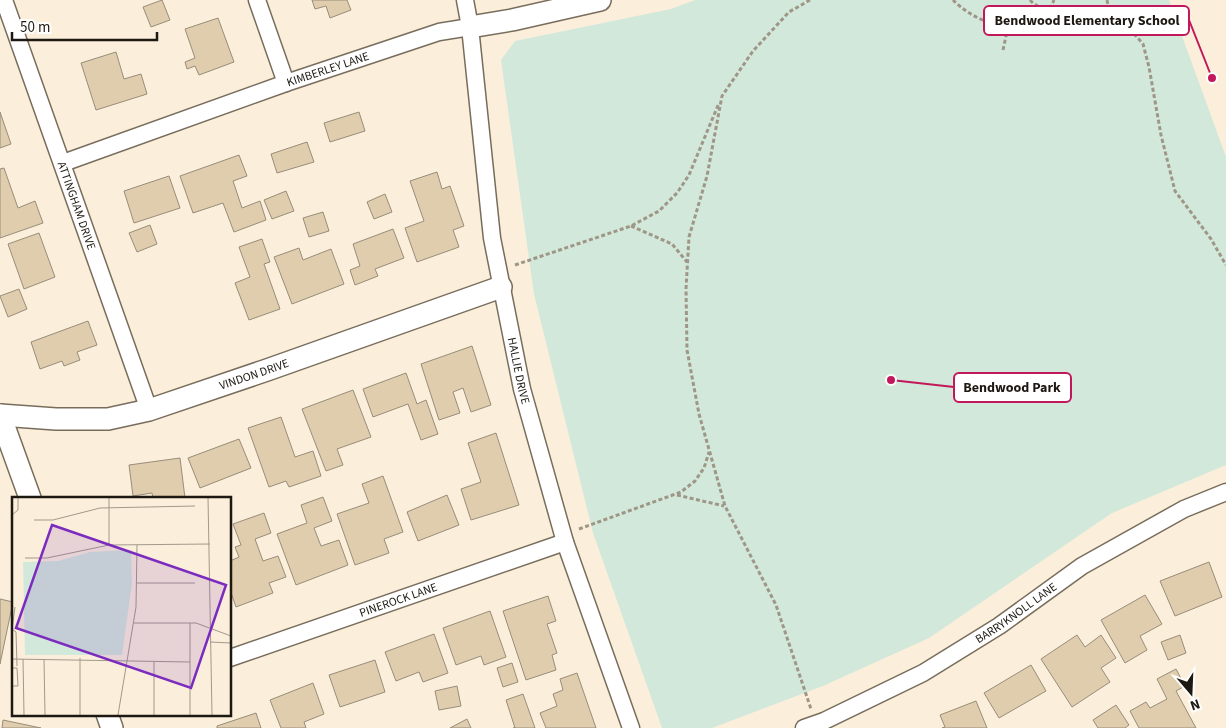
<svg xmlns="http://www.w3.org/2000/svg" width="1226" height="728" font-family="'Source Sans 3',sans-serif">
<rect width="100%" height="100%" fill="#fbefdb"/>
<path fill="#d2e8da" d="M695 0H1169L1226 157V465L1112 513 929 638 823 686 712 728H662L593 533 534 294 501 60 515 41 671 9Z"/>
<g fill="#dfcdad" stroke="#988d7b">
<path d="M162 0 170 20 151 27 143 7Z"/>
<path d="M312 0H347L351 10 330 18 326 6 315 9Z"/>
<path d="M218 18 234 62 199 75 195 66 187 69 185 62 195 58 185 29Z"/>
<path d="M116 52 124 79 141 74 147 94 96 110 81 63Z"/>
<path d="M0 112 11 144 0 148Z"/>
<path d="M359 112 365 131 330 142 324 123Z"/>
<path d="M307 142 314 162 277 173 271 154Z"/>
<path d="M239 155 247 176 233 181 242 208 260 201 266 220 234 232 223 203 193 213 180 176Z"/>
<path d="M4 168 18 208 35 201 43 223 0 238V169Z"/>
<path d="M437 172 442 189 450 186 464 226 453 230 459 247 417 262 405 228 424 221 410 181Z"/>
<path d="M169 176 180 208 134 223 124 191Z"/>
<path d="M286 191 294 211 272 219 264 200Z"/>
<path d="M385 194 392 212 374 219 367 202Z"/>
<path d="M323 212 329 231 309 237 303 218Z"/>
<path d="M150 225 157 244 137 252 129 233Z"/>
<path d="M393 229 404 258 375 269 378 276 355 285 350 270 360 266 353 244Z"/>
<path d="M39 233 55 277 24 289 8 244Z"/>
<path d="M262 239 270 262 264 264 280 309 249 320 235 283 250 277 239 247Z"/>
<path d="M299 248 303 260 331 249 344 284 292 304 274 257Z"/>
<path d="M19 289 27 309 8 317 0 296Z"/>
<path d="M88 321 97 345 77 352 80 360 64 366 62 361 40 369 31 342Z"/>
<path d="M472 346 491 405 471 412 463 388 453 392 460 413 439 420 421 364Z"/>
<path d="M406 373 417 404 426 400 438 434 421 440 408 404 373 417 363 389Z"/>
<path d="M353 390 371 437 337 449 343 465 326 471 302 409Z"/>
<path d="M281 417 295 457 313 451 321 476 289 487 286 481 269 487 248 428Z"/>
<path d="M496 433 519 505 471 520 461 489 481 482 468 443Z"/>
<path d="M239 439 251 468 200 488 188 458Z"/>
<path d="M180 458 185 498H153L152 493 133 496 129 465Z"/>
<path d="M383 476 403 532 384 539 389 553 355 565 337 514 369 503 362 484Z"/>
<path d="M447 495 459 525 418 541 407 512Z"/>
<path d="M323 497 332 521 314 528 321 546 339 540 348 565 296 585 277 534 307 523 301 505Z"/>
<path d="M264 513 271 533 255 539 263 561 278 556 286 577 269 583 273 593 236 607 230 590V561L239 557 235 547 241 545 233 524Z"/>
<path d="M1209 562 1222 597 1175 616 1160 581Z"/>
<path d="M1145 595 1162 624 1140 636 1147 650 1125 663 1101 620Z"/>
<path d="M548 596 556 621 547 624 557 653 552 655 556 670 526 680 503 611Z"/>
<path d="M0 599 13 602 0 664Z"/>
<path d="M490 611 506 657 484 665 481 656 456 665 443 628Z"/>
<path d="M434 634 448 673 423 682 419 672 396 681 385 652Z"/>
<path d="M1077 635 1085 647 1101 635 1116 658 1101 668 1110 682 1072 707 1041 659Z"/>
<path d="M1180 635 1186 653 1168 660 1161 642Z"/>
<path d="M375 660 385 692 340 707 329 675Z"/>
<path d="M512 663 518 682 503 687 497 668Z"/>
<path d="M1031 665 1046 691 999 718 984 693Z"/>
<path d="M1176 669 1185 686 1176 691 1196 728H1139L1130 711 1146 702 1150 708 1167 699 1157 679Z"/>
<path d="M577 673 596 728H546L540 713 557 706 553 694 563 690 560 679Z"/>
<path d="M313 683 324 714 304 722 306 728H281L270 700Z"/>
<path d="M457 686 461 706 439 710 435 691Z"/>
<path d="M523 694 535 728H513H515L506 700Z"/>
<path d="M976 701 987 728H942L945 727 940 715Z"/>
<path d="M1116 705 1129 725 1125 728H1098L1093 720Z"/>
<path d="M256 713 261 728H217V726Z"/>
<path d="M467 719 471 728H450Z"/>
<path d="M3 720 41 728H2Z"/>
</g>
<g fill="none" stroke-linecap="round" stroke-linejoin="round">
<g stroke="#786d5c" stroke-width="19">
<g id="minor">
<path id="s1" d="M4 0 149 410"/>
<path d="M257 0 286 83"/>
<path id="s2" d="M465 0 470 27 492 238 522 389 565 542 631 728"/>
<path id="s3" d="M63 163 286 83 439 32 470 27"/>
<path id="s4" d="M230 658 565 542"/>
<path id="s5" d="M804 728 824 721 923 673 999 626 1082 566 1184 509 1226 492"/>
</g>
</g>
<g stroke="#786d5c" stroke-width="24">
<g id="tertiary">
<path d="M470 27 512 20 600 0"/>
<path id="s6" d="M0 415 56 419H108L149 410 267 370 501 287"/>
<path d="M0 415 30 498"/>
<path d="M107 714 112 728"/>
</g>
</g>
<g stroke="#9e9687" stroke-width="3" stroke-dasharray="4 2.5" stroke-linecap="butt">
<path d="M810 0 789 12 753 51 722 96 707 176 689 237 686 289 687 350 699 414 725 506 776 605 811 709"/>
<path d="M953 0C972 19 1004 33 1031 24 1034 23 1039 22 1041 20 1047 14 1051 7 1054 0"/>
<path d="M1030 0C1041 13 1058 7 1072 13L1078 24"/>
<path d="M1107 0 1110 14 1129 28 1143 44 1149 67 1161 135 1175 191 1211 239 1226 265"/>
<path d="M1003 50 1008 27"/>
<path d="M631 226 672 244 687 262"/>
<path d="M515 265 631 226 659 211 677 193 689 175 719 103"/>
<path d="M677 495 724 506"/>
<path d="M579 529 681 492 695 481 704 468 709 452"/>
</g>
<use href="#minor" stroke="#fff" stroke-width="16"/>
<use href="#tertiary" stroke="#fff" stroke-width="21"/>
</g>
<g text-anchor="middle" stroke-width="5" stroke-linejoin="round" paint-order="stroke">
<g font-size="12" fill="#1d1912" stroke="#fff">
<text dy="4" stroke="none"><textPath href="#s3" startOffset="281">KIMBERLEY LANE</textPath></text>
<text dy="4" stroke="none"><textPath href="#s1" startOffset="218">ATTINGHAM DRIVE</textPath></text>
<text dy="4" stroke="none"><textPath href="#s2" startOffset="375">HALLIE DRIVE</textPath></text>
<text dy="4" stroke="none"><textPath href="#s6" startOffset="261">VINDON DRIVE</textPath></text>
<text dy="4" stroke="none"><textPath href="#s4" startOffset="178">PINEROCK LANE</textPath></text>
<text dy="4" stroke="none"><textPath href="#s5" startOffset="242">BARRYKNOLL LANE</textPath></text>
</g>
</g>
<g transform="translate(12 497)">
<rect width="219" height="219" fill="#fbefdb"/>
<path d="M119 53 120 86 110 158H13L11 65 46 64 78 55Z" fill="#d2e8da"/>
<path fill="none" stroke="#a2998b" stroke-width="1" d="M97 0V48M196 0 200 218M0 18 6 13V0M22 23H41L88 11 183 9M13 61H35L97 48 198 47M125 86H183M122 126H184L219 139M178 126V218M0 132 4 135 5 169M0 132 3 110M198 145 219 146M68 161V218M0 162 178 165M11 162 12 218M32 162 33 218M142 165V218M0 171H5L6 189H0M106 218 124 110 125 48"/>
<path fill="#7b2cbf" fill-opacity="0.15" stroke="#7b2cbf" stroke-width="2.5" d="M40 28 214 88 179 191 4 131Z"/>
<rect width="219" height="219" fill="none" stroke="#1d1912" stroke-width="2.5"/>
</g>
<path fill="none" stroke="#c2185b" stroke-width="2" d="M1212 78L1189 20M891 380L954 387"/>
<g fill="#c2185b" stroke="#fff" stroke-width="2">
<circle cx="1212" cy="78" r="5"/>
<circle cx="891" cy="380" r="5"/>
</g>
<g fill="#fff" stroke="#c2185b" stroke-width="2">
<rect x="984" y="6" width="205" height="29" rx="5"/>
<rect x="954" y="373" width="117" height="29" rx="5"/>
</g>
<g font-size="14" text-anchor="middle" font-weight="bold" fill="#1d1912">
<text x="1087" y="25">Bendwood Elementary School</text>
<text x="1012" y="392">Bendwood Park</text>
</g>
<g transform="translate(1191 693) rotate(161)" stroke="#ffffff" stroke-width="4" paint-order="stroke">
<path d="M0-4L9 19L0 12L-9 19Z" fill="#1d1912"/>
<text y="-8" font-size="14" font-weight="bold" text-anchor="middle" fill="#1d1912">N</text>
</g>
<path d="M12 32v8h145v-8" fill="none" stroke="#1d1912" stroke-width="2.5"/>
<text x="20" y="32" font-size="15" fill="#1d1912" stroke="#ffffff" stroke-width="4" paint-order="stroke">50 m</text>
</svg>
